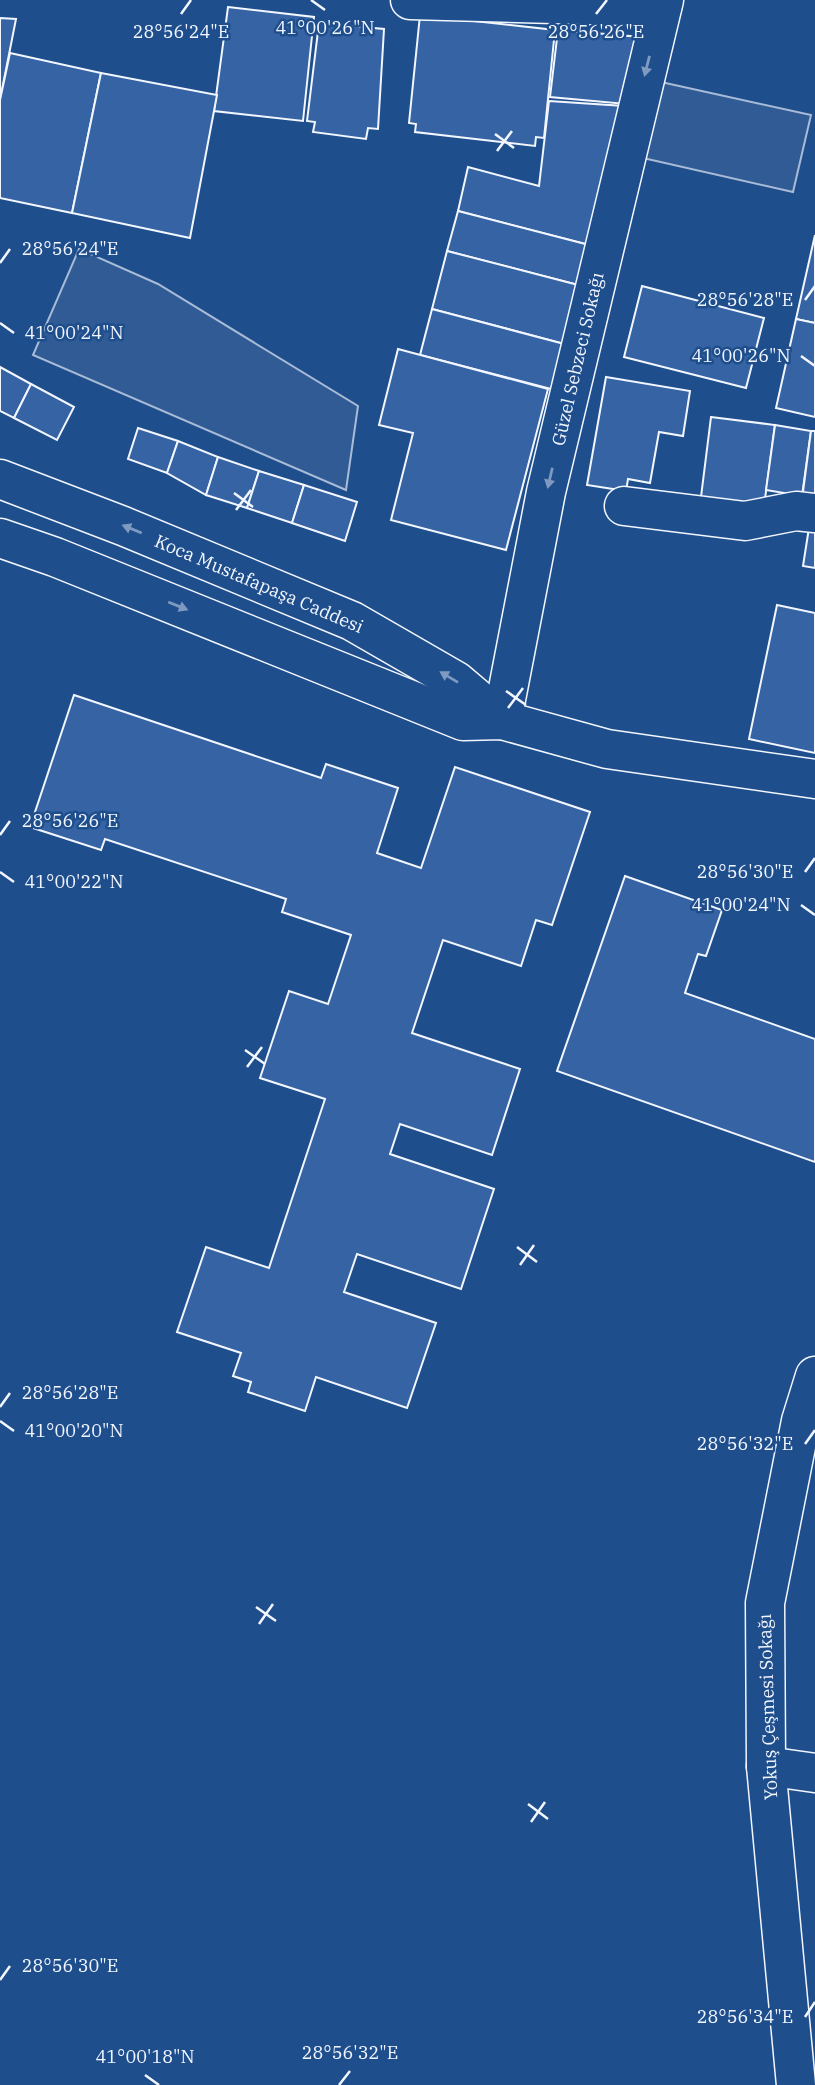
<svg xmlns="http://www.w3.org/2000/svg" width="815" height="2085" font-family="'IBM Plex Serif',serif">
<rect width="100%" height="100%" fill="#1f4e8c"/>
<g fill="#305b95" stroke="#a8bbd7" stroke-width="2">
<path d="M661 82 811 115 793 192 643 158Z"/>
<path d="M79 249 158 284 358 406 346 490 33 355Z"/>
</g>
<g fill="#3563a3" stroke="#f2f6ff" stroke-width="2">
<path d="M228 7 314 17 303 121 214 111Z"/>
<path d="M420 15 555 30 544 138 536 137 535 146 415 132 416 124 409 123Z"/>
<path d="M0 18 16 19 0 100Z"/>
<path d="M319 23 384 29 378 129 368 128 366 139 313 132 315 122 307 121Z"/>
<path d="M558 30 641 37 626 104 550 97Z"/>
<path d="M10 53 101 73 72 213 0 198V100Z"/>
<path d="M101 73 217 95 190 238 72 213Z"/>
<path d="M549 101 624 106 593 246 458 211 468 167 539 186Z"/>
<path d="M458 211 593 246 582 286 447 251Z"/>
<path d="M815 235V323L796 319Z"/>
<path d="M447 251 582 286 568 345 432 309Z"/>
<path d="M642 286 764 318 746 388 624 357Z"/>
<path d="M432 309 568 345 555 390 420 355Z"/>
<path d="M796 319 815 323V417L776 408Z"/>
<path d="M398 349 548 389 506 550 391 520 413 433 379 425Z"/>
<path d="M0 367 31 384 14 418 0 411Z"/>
<path d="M606 377 690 391 683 436 659 432 650 483 628 479 626 491 587 485Z"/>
<path d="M31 384 74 407 57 440 14 418Z"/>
<path d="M711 417 775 425 765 499 722 508 700 505Z"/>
<path d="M775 425 811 431 802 496 766 490Z"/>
<path d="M138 428 178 441 167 473 128 459Z"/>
<path d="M811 431H815V509L801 507Z"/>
<path d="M178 441 218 457 206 495 167 473Z"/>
<path d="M218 457 259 471 247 508 206 495Z"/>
<path d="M259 471 304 485 292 523 247 508Z"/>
<path d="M304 485 357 502 345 541 292 523Z"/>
<path d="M811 515 815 516V568L803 566Z"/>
<path d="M777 605 815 613V753L749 739Z"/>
<path d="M74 695 321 778 326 764 398 788 377 853 421 868 455 767 590 812 552 925 536 920 521 966 443 940 412 1033 520 1069 492 1155 400 1124 390 1154 494 1189 461 1289 357 1254 344 1292 436 1323 407 1408 316 1377 305 1411 248 1392 251 1382 233 1376 241 1353 177 1332 206 1247 269 1268 325 1099 260 1078 289 991 328 1004 351 935 282 912 286 899 105 839 101 850 30 827Z"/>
<path d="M625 876 722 910 706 956 698 954 685 993 815 1039V1162L557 1071Z"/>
</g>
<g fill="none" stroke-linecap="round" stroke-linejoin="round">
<g stroke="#f2f6ff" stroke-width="41">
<g id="street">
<path d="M410 0 662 7"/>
<path d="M624 506 745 521 796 511 815 513"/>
<path d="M502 720 546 492 664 0"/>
<path d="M766 1766 815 1773"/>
<path d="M796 2085 766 1766 765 1603 801 1421 815 1376"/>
</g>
</g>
<g stroke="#f2f6ff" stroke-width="41">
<g id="secondary">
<path d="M0 479 123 526 352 621 456 681 502 720"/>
<path d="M0 538 55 557 463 721 502 720 607 749 815 779"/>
</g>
</g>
<use href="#street" stroke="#1f4e8c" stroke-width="38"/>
<use href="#secondary" stroke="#1f4e8c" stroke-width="38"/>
</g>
<defs><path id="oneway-solid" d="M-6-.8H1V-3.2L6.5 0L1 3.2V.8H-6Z" transform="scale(1.75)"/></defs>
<g fill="#7e9ac0">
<use href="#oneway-solid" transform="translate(647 66) rotate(104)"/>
<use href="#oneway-solid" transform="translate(550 478) rotate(103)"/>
<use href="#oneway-solid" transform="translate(132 529) rotate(-158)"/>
<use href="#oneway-solid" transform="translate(178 606) rotate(22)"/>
<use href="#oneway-solid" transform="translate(449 677) rotate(-149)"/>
</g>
<path fill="none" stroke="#f2f6ff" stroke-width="2.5" d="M311 0 325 10M181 14 191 0M596 14 607 0M495 134 514 148M497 151 512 131M0 263 10 249M805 300 815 286M0 323 14 333M801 356 815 366M234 493 253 507M236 510 251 490M506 691 526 705M508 708 523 688M0 835 10 821M0 872 14 882M805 872 815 858M801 905 815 915M245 1050 265 1064M247 1067 262 1047M517 1247 537 1262M520 1265 534 1245M0 1407 10 1393M0 1421 14 1431M805 1444 815 1430M256 1607 276 1621M259 1624 273 1604M528 1804 548 1819M531 1822 545 1802M0 1980 10 1966M805 2017 815 2002M145 2075 159 2085M339 2085 350 2071"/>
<g text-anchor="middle" stroke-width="5" stroke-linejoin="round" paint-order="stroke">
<g font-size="18" fill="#f2f6ff" stroke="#1f4e8c">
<text transform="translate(578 359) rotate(-77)" y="6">Güzel Sebzeci Sokağı</text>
<text transform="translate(259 584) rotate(23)" y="6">Koca Mustafapaşa Caddesi</text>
<text transform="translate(768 1707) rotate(-92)" y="6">Yokuş Çeşmesi Sokağı</text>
</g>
</g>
<g font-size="18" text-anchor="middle" fill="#f2f6ff" stroke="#1f4e8c" stroke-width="5" stroke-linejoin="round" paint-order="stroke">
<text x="325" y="34">41°00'26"N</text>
<text x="181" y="38">28°56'24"E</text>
<text x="596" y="38">28°56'26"E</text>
<text x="70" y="255">28°56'24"E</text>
<text x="745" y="306">28°56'28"E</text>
<text x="74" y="339">41°00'24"N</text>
<text x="741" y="362">41°00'26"N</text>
<text x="70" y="827">28°56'26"E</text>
<text x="745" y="878">28°56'30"E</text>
<text x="74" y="888">41°00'22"N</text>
<text x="741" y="911">41°00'24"N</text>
<text x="70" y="1399">28°56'28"E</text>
<text x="74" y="1437">41°00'20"N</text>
<text x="745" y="1450">28°56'32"E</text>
<text x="70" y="1972">28°56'30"E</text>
<text x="745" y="2023">28°56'34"E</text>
<text x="350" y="2059">28°56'32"E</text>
<text x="145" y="2063">41°00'18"N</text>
</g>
</svg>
